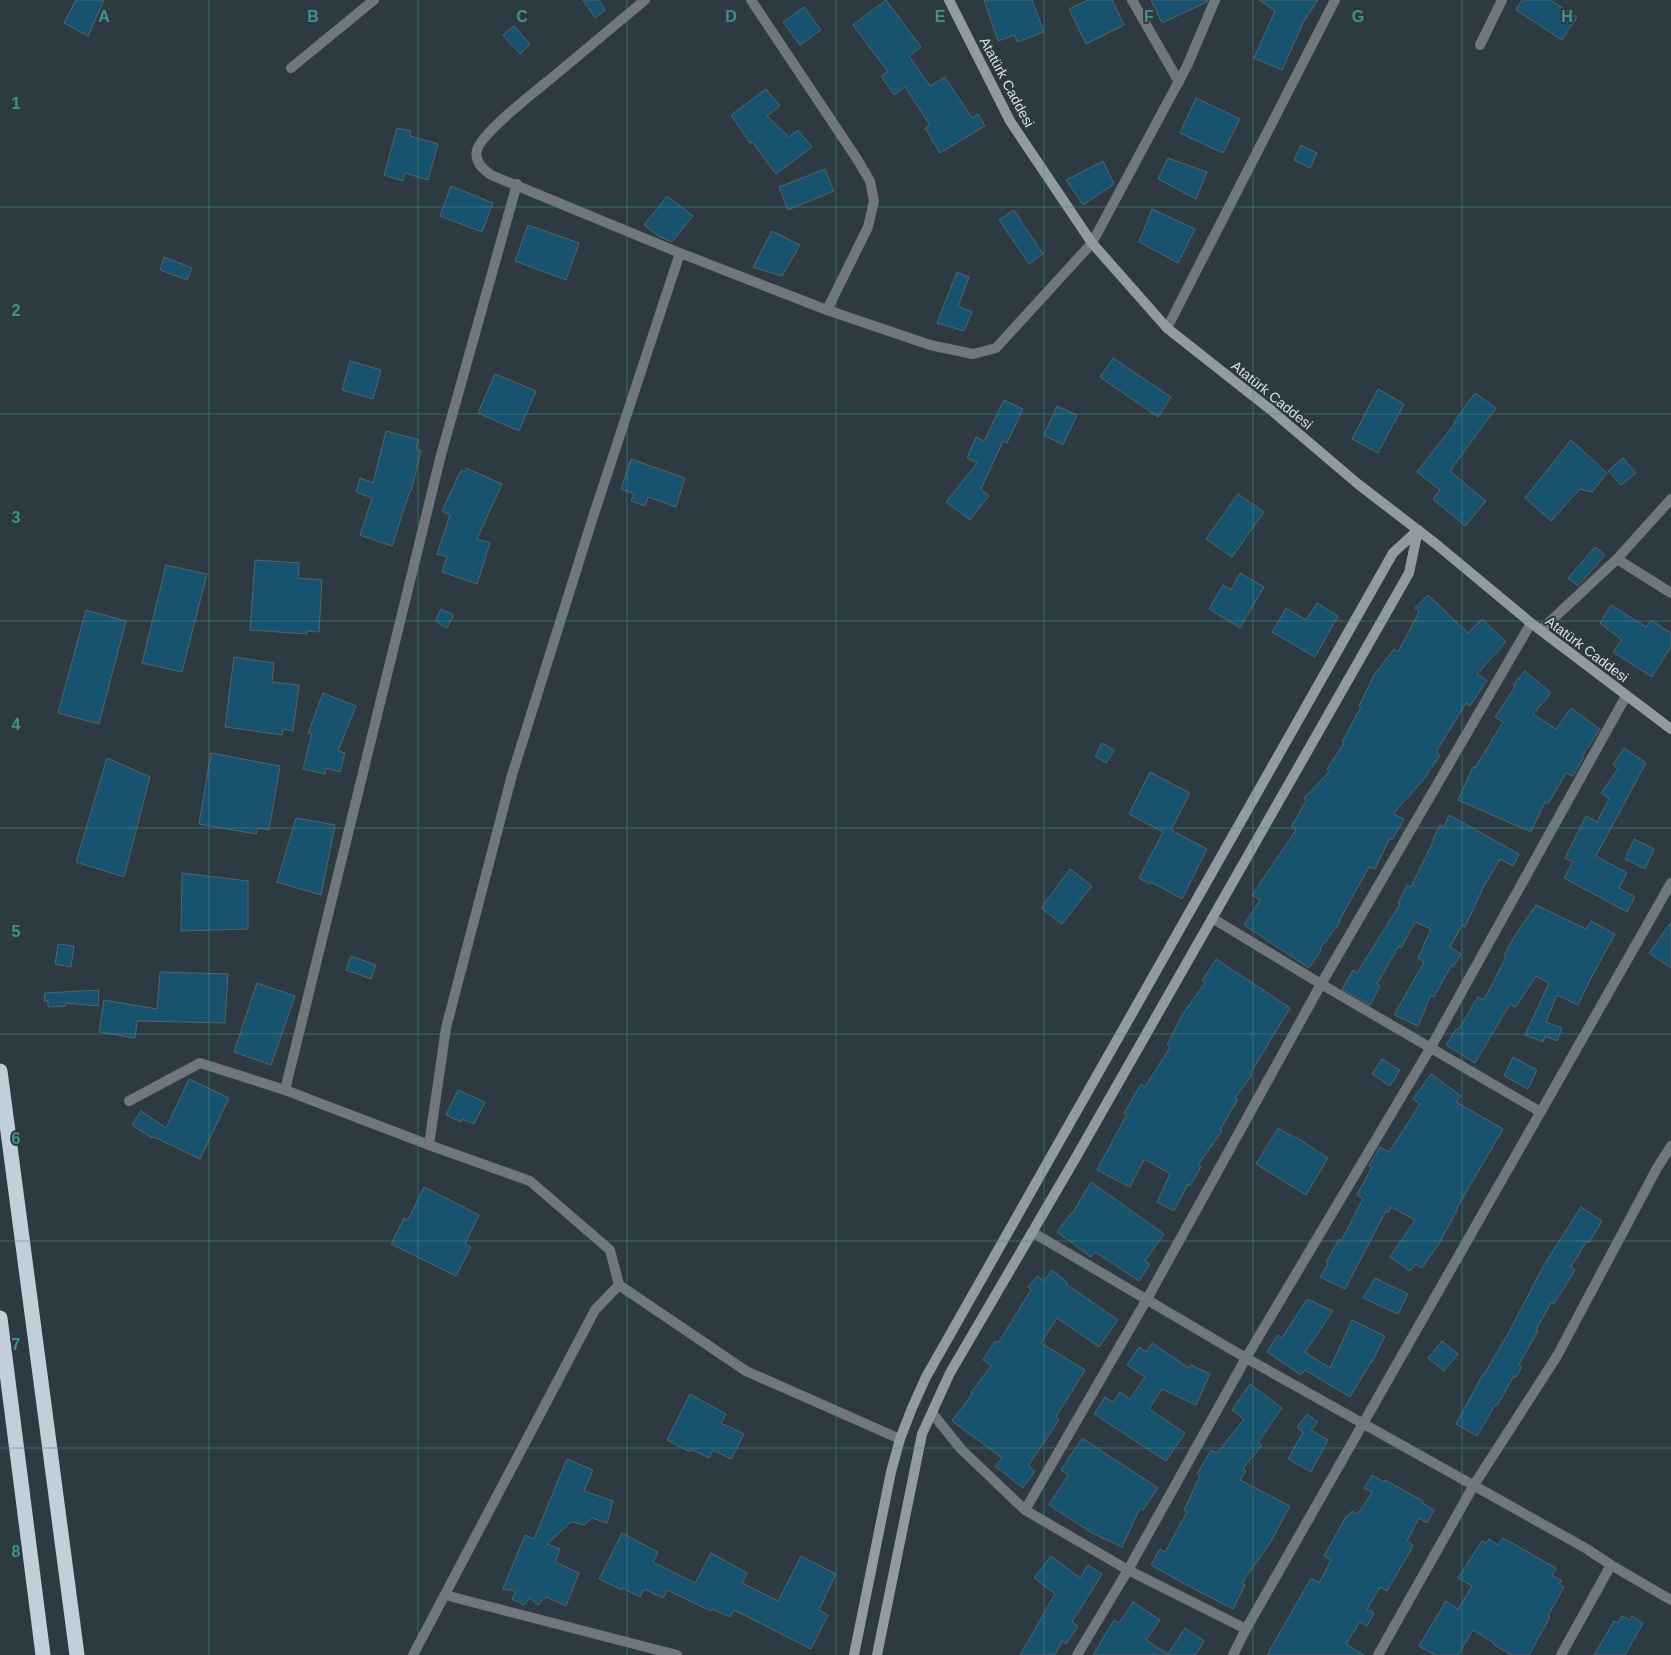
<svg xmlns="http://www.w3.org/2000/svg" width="1671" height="1655" font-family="Helvetica,sans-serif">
<rect width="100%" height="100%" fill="#2d3a41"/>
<g fill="#17536f" stroke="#55636b">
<path d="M76 0H104L88 36 64 23Z"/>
<path d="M583 0H599L605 10 595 18Z"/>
<path d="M886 0 921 47 909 56 930 86 945 77 972 118 978 114 985 126 940 153 925 128 930 125 905 87 894 95 881 76 888 72 853 25Z"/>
<path d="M984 0H1032L1044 32 1017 42 1015 35 998 41Z"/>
<path d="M1088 0H1112L1124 25 1086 44 1069 9Z"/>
<path d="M1151 0H1208L1207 2 1162 23Z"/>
<path d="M1259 0H1318L1304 21 1282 70 1254 58 1275 11Z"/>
<path d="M1522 0H1550L1577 17 1562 40 1516 10Z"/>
<path d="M804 7 821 30 800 45 783 22Z"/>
<path d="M514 26 530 44 520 54 503 35Z"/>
<path d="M766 89 780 106 767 116 789 137 798 130 812 147 776 174 752 142 750 143 731 115Z"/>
<path d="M1196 98 1240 119 1223 153 1180 133Z"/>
<path d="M397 128 411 131 410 136 438 144 428 180 405 173 403 181 384 175Z"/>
<path d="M1301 145 1317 153 1310 168 1294 160Z"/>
<path d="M1168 158 1207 172 1196 199 1158 179Z"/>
<path d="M1103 161 1114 184 1083 205 1066 180Z"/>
<path d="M825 169 834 191 788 210 779 187Z"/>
<path d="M451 186 493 203 482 232 440 216Z"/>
<path d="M667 196 693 216 672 242 660 237 644 225Z"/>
<path d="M1152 209 1195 229 1178 263 1139 242Z"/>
<path d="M1014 210 1043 254 1029 264 999 220Z"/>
<path d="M528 225 579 243 566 280 515 261Z"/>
<path d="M772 231 800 245 782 276 753 267Z"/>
<path d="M164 257 192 268 187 280 160 270Z"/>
<path d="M957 272 969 277 958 306 972 312 964 331 937 323Z"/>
<path d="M1113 358 1171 397 1158 417 1100 377Z"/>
<path d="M350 361 381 370 373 399 342 390Z"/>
<path d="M495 374 536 391 519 431 478 413Z"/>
<path d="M1378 389 1404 404 1378 453 1352 439Z"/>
<path d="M1475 393 1496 408 1450 471 1486 501 1465 526 1433 499 1440 490 1417 472 1455 423 1454 422Z"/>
<path d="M1004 400 1023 409 1007 443 1003 441 981 489 989 496 970 520 946 502 977 463 967 458 976 437 984 441Z"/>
<path d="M1057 406 1077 415 1063 445 1044 435Z"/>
<path d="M386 431 419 440 416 449 421 451 411 491H410L392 546 360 535 372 498 356 492 360 478 373 483Z"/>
<path d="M1571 440 1607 473 1592 492 1580 489 1551 521 1525 498Z"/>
<path d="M1623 458 1636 473 1621 485 1608 471Z"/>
<path d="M631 459 685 478 676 507 648 497 645 506 631 501 634 494 621 489Z"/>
<path d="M466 468 502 484 477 539 490 543 477 584 442 572 447 557 437 554 450 515 442 511 461 470 465 472Z"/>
<path d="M1238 494 1264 512 1232 557 1206 539Z"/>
<path d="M1595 547 1605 555 1578 586 1568 578Z"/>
<path d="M255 560 299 563 298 578 322 580 319 632 307 631V634L250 630Z"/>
<path d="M166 565 207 574 182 672 142 663Z"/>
<path d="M1240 573 1264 587 1240 628 1209 609 1223 585 1231 590Z"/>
<path d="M1428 595 1468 633 1482 619 1506 642 1477 674 1487 680 1470 706 1466 703 1436 752 1440 755 1424 779 1393 814 1404 819 1392 840 1390 838 1375 869 1369 867 1339 921 1340 922 1320 949 1321 950 1309 968 1244 925 1260 900 1252 895 1296 830 1291 827 1306 801 1304 798 1330 771 1327 769 1344 743 1342 742 1361 707 1359 706 1374 675 1394 649 1398 652 1419 612 1415 608Z"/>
<path d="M1317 603 1338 616 1315 657 1272 632 1286 608 1306 620Z"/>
<path d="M1611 605 1646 627 1651 620 1671 633V646L1652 677 1613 652 1622 640 1600 623Z"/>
<path d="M441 609 454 615 447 628 435 621Z"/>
<path d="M86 610 126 621 99 724 58 713Z"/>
<path d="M234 657 274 663 272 682 299 685 293 731 283 729 282 735 225 727Z"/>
<path d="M1525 671 1551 693 1533 714 1556 729 1571 708 1600 729 1582 756 1584 757 1573 776 1566 773 1548 804 1545 802 1531 832 1458 800 1473 767 1475 768 1503 722 1495 717 1515 687 1513 685Z"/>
<path d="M323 693 356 706 338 751 345 753 340 772 326 768 325 774 303 769 312 733H308Z"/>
<path d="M1102 743 1114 750 1106 763 1095 756Z"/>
<path d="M1624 748 1646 763 1596 856 1627 873 1619 888 1635 897 1627 912 1564 878 1573 862 1565 858 1586 816 1597 822 1609 799 1601 793 1618 769 1613 765Z"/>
<path d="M211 753 280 766 269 830 258 828 256 834 199 824Z"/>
<path d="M107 758 150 777 124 877 76 862Z"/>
<path d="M1150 772 1190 793 1171 830 1207 849 1182 899 1151 882 1150 884 1139 878 1163 832 1129 814Z"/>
<path d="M1449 815 1519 854 1513 866 1500 859 1484 886 1465 927 1462 925 1450 947 1461 954 1453 967 1451 966 1434 997 1431 995 1418 1026 1394 1015 1424 962 1418 958 1431 929 1415 922 1401 948 1399 946 1377 984 1380 986 1370 1005 1342 989 1353 970 1357 973 1400 904 1398 903 1407 885 1411 887 1434 840 1433 839 1440 825 1444 827Z"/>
<path d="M296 818 335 825 321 895 277 882Z"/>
<path d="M1634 839 1654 849 1645 869 1625 859Z"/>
<path d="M1070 869 1092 886 1062 924 1041 908Z"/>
<path d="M182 873 248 881V929L181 931Z"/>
<path d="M1536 905 1586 929 1591 921 1615 934 1591 978 1578 1005 1557 995 1546 1022 1562 1028 1557 1041 1545 1036 1543 1042 1525 1035 1549 983 1536 976 1516 1007 1510 1004 1475 1063 1446 1045 1456 1029 1458 1030 1478 997 1484 1000 1506 957 1504 956 1514 937Z"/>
<path d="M1671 922V968L1649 953Z"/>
<path d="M58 944 74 946 71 967 55 964Z"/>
<path d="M351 956 376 965 371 979 346 970Z"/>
<path d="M1216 959 1290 1008 1250 1074 1252 1075 1235 1098 1238 1099 1220 1130 1222 1131 1198 1165 1201 1167 1190 1186 1188 1184 1174 1211 1157 1202 1170 1174 1146 1160H1144L1130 1187 1097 1170 1127 1114 1124 1113 1141 1084 1145 1087 1170 1047 1167 1045 1182 1015 1205 983 1202 981Z"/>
<path d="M160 972 228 974 225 1023 137 1021 135 1038 99 1032 104 1000 157 1009Z"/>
<path d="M257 983 295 996 271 1065 234 1052Z"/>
<path d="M99 990 98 1006 66 1003V1006L48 1007V1001H44L45 993Z"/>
<path d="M1513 1057 1537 1070 1528 1089 1504 1076Z"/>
<path d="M1382 1059 1400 1070 1390 1086 1372 1074Z"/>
<path d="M1431 1074 1461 1096 1456 1102 1503 1129 1457 1208H1458L1440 1242 1422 1268 1416 1264 1410 1271 1390 1257 1415 1220 1391 1207 1388 1213 1386 1211 1345 1289 1320 1277 1328 1264 1326 1262 1339 1239 1341 1241 1363 1199 1357 1195 1372 1167 1369 1166 1380 1147 1389 1152 1420 1104 1413 1099Z"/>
<path d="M189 1079 229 1098 200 1159 154 1137 152 1138 132 1125 141 1111 166 1128Z"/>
<path d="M458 1090 485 1102 474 1124 462 1119 461 1122 446 1115Z"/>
<path d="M1278 1128 1295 1138 1296 1137 1328 1158 1306 1195 1256 1164Z"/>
<path d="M1091 1182 1164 1234 1145 1261 1150 1264 1139 1281 1095 1252 1091 1257 1057 1232 1071 1213 1072 1214Z"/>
<path d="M424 1187 479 1215 465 1244 471 1247 456 1276 391 1244 404 1218 408 1220Z"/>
<path d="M1581 1207 1602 1221 1589 1243 1587 1241 1571 1267 1575 1270 1554 1304 1551 1303 1536 1330 1538 1331 1519 1364 1522 1367 1516 1377 1514 1376 1497 1406 1495 1405 1477 1436 1456 1424 1483 1374H1484L1509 1332 1544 1265Z"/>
<path d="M1052 1270 1067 1282 1066 1284 1118 1320 1099 1347 1057 1318 1041 1343 1085 1370 1056 1417 1059 1420 1028 1466 1035 1471 1023 1488 995 1466 1002 1458 952 1421 972 1394 971 1392 991 1366 983 1360 995 1341 998 1343 1031 1290 1028 1287 1037 1276 1044 1281Z"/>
<path d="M1375 1278 1408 1294 1398 1314 1363 1298Z"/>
<path d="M1307 1299 1333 1311 1305 1352 1330 1368 1352 1320 1385 1336 1372 1362H1371L1350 1397 1305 1370 1301 1375 1267 1352 1278 1335 1282 1338Z"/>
<path d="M1442 1341 1458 1354 1444 1371 1428 1358Z"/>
<path d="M1152 1343 1189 1368 1191 1365 1210 1374 1196 1405 1162 1389 1149 1409 1185 1433 1166 1461 1094 1414 1105 1397 1113 1402 1120 1392 1130 1399 1145 1377 1127 1365 1139 1347 1146 1352Z"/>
<path d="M1250 1384 1282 1408 1258 1442 1262 1445 1243 1469 1246 1471 1240 1480 1290 1506 1270 1543 1242 1583 1245 1585 1233 1609 1183 1583 1151 1565 1160 1549 1165 1552 1187 1512 1184 1510 1200 1476 1197 1474 1211 1450 1217 1453 1244 1419 1232 1410Z"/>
<path d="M690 1394 726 1414 721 1423 744 1434 731 1459 713 1450 709 1458 691 1449 690 1452 667 1440Z"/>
<path d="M1307 1414 1318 1422 1311 1430 1328 1440 1311 1472 1288 1459 1303 1432 1297 1427Z"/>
<path d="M1082 1438 1158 1488 1143 1510 1140 1508 1122 1547 1092 1533 1049 1505 1068 1475 1061 1470Z"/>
<path d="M567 1459 593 1470 584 1491 613 1501 607 1523 592 1518 585 1525 571 1522 547 1544 560 1549 555 1562 579 1573 566 1606 546 1597 538 1605 530 1598 524 1605 512 1599 516 1591 503 1589 525 1535 534 1539Z"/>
<path d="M1372 1475 1384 1482 1385 1480 1423 1501 1422 1503 1434 1510 1427 1523 1419 1518 1407 1541 1413 1545 1410 1550H1411L1387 1591 1380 1587 1367 1609 1374 1613 1367 1626 1360 1622 1346 1644 1364 1655H1267L1311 1578 1319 1583 1331 1560 1324 1556 1347 1515 1349 1516 1352 1511 1358 1514 1372 1492 1364 1488Z"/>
<path d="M622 1533 658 1552 653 1562 695 1583 711 1553 747 1573 742 1583 778 1601 801 1556 836 1574 819 1610 828 1615 811 1649 734 1610 730 1617 712 1609 711 1611 667 1590 663 1598 644 1589 640 1597 623 1588 622 1590 599 1579Z"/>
<path d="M1503 1538 1556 1568 1552 1575 1562 1581 1559 1584 1564 1587 1548 1616 1550 1617 1529 1655H1512L1494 1645V1643L1473 1630 1458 1655H1435L1419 1646 1446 1601 1458 1609 1472 1586 1458 1578 1482 1541 1487 1543 1489 1539 1498 1545Z"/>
<path d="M1051 1556 1080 1578 1088 1565 1102 1574 1072 1622 1078 1626 1066 1644 1062 1641 1055 1655H1020L1055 1594 1034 1578Z"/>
<path d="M1133 1602 1160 1620 1146 1640 1168 1654 1185 1628 1204 1641 1195 1655H1093L1114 1620 1119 1623Z"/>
<path d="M1622 1616 1630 1620 1632 1616 1643 1623 1625 1655H1594L1614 1621 1618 1623Z"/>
</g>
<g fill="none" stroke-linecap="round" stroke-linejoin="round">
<g stroke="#71787b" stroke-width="10">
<path d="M645 0C615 25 584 51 554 76 537 90 482 132 477 150 474 162 483 169 491 175L680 253 827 310 930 345 973 354 996 348 1092 243 1187 66 1215 0"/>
<path d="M751 0 857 159 870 181 874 201 868 227 827 310"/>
<path d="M1132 0 1179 82"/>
<path d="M1480 45 1502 0"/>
<path d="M291 68 374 0"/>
<path d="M1167 328 1335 0"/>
<path d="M1617 559 1671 593"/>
<path d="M1541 630 1617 559 1671 499"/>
<path d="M1212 918 1321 984 1539 1111"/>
<path d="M285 1090 441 455 517 184"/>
<path d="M129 1101 200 1063 285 1090 429 1145 530 1181 610 1250 619 1285 746 1371 900 1439"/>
<path d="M429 1145 446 1028 512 775 593 517 680 253"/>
<path d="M1032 1232 1246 1358 1587 1549 1611 1565 1671 1600"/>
<path d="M932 1413 961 1449 1025 1510 1128 1570 1246 1629"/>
<path d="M1025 1510 1147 1299 1320 986 1531 623"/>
<path d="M445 1595 677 1655"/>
<path d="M413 1655 595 1310 619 1285"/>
<path d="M1077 1655 1128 1570 1246 1358 1431 1047 1626 696"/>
<path d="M1233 1655 1246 1629C1389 1381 1528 1131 1671 883"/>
<path d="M1378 1655 1474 1485 1557 1356 1657 1168 1671 1146"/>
<path d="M1561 1655 1611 1565"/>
</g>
<g stroke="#919ba1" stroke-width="10">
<path d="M949 0 1010 121 1092 243 1167 328 1271 410 1358 484 1436 544 1531 623 1671 729"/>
<path d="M854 1655 891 1472 900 1439 912 1408 926 1377 1393 553 1418 530"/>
<path d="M877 1655 922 1434 950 1373 1075 1159 1409 573 1418 530"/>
</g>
<g stroke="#c0cfd8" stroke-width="15">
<path d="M0 1071 77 1655"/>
<path d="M0 1318 43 1655"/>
</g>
</g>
<path fill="none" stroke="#42918c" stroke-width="1" stroke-opacity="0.55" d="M209 0V1655M418 0V1655M627 0V1655M836 0V1655M1044 0V1655M1253 0V1655M1462 0V1655M0 207H1671M0 414H1671M0 621H1671M0 828H1671M0 1034H1671M0 1241H1671M0 1448H1671"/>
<g text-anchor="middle" stroke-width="4" stroke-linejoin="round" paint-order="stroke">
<g font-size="14" fill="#d9e1e6" stroke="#2d3a41">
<text transform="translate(1007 82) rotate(62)" y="5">Atatürk Caddesi</text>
<text transform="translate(1272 395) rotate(39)" y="5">Atatürk Caddesi</text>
<text transform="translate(1587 649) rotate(37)" y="5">Atatürk Caddesi</text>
</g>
</g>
<g font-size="16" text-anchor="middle" font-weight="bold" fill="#42918c" stroke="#2d3a41" stroke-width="4" stroke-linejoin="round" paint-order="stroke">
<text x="104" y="22">A</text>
<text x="313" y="22">B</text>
<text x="522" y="22">C</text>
<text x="731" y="22">D</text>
<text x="940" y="22">E</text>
<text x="1149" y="22">F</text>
<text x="1358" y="22">G</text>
<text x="1567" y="22">H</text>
<text x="16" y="109">1</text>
<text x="16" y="316">2</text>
<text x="16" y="523">3</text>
<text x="16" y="730">4</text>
<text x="16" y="937">5</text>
<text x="16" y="1144">6</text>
<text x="16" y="1350">7</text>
<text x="16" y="1557">8</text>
</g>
</svg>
